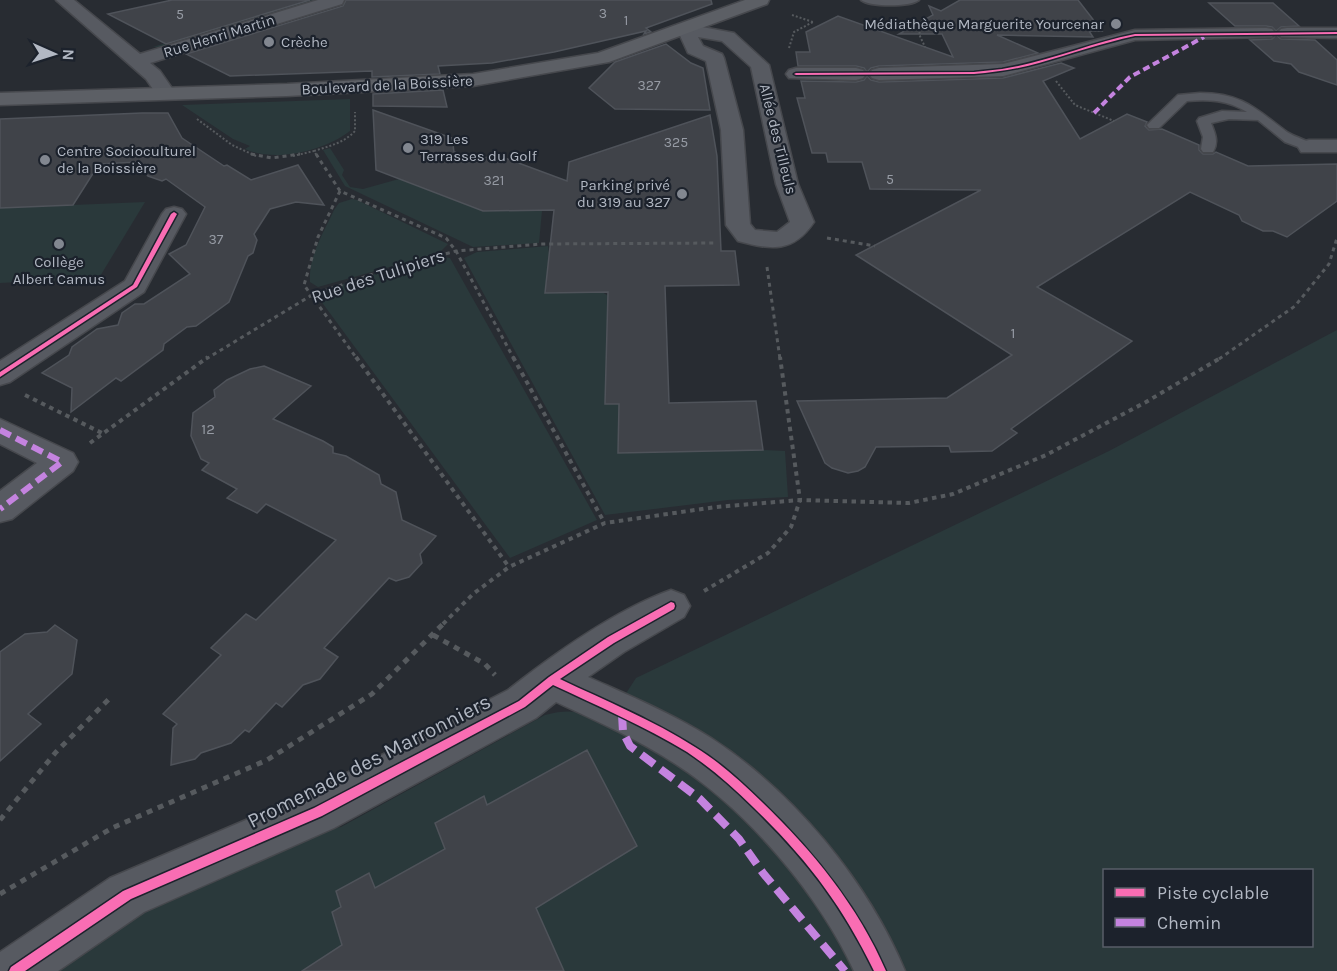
<svg xmlns="http://www.w3.org/2000/svg" width="1337" height="971" font-family="Karla,sans-serif">
<rect width="100%" height="100%" fill="#282c32"/>
<g fill="#2a393b" fill-rule="evenodd">
<path d="M302 0H329L172 47H153Z"/>
<path d="M350 99V131C324 151 275 163 245 149L250 146 233 139 182 105Z"/>
<path d="M330 148 344 170 342 175 350 187 363 189 399 179 483 211H542L539 243 473 247 345 186 323 150Z"/>
<path d="M352 199 357 200 448 244 441 251 429 256 318 287 310 282C308 257 324 232 334 210L339 203Z"/>
<path d="M145 202 99 278 0 283V208Z"/>
<path d="M548 246 549 254 545 293 602 292 618 302 608 314 605 404H619L763 450 785 451 788 497 728 500 605 515 464 258 477 252Z"/>
<path d="M443 257 450 258 597 520 510 558 318 297C340 280 413 264 443 257Z"/>
<path d="M1337 330V971H36L83 941 315 830 341 827 545 715C571 708 582 712 608 721L636 678 1109 451ZM1104 870H1312V946H1104Z"/>
</g>
<g fill="#404349" stroke="#4f535a" stroke-width="1.5">
<path d="M172 0H310L166 44 108 14Z"/>
<path d="M346 0H711L712 4 646 28 651 32 644 34 646 31 554 52 492 63 438 66 440 74 372 77V71L230 76 186 54 343 6Z"/>
<path d="M960 0H1078L1102 31H1089L1093 37 997 35 1038 53 1003 62 879 66 871 68 867 72 864 68 856 66H798L796 52H810L806 32 838 16 953 57 942 34H899L933 15 929 6 941 11Z"/>
<path d="M1209 3H1273L1299 26 1281 27 1276 31 1272 27 1266 26H1235Z"/>
<path d="M1276 35 1281 39 1315 40 1337 60V85L1299 72 1291 64 1274 61 1250 40 1272 39Z"/>
<path d="M666 44 691 63 703 68 710 110 615 109 589 88 615 62Z"/>
<path d="M1061 63 1074 68 1043 81 1080 139 1127 114 1147 122 1145 126 1149 130 1162 129 1199 145V150L1203 154H1213L1216 152 1248 166 1337 164V201L1287 237 1273 231H1263L1242 221 1239 215 1190 192 1037 287 1132 341 1011 429 1017 433 992 451 951 452 949 446 876 447 865 467 858 471 848 473 832 468 825 463 797 401 947 398 1012 355 856 255 981 190 870 189 862 162H828L826 153H812L797 98H805L801 81 856 82 864 80 867 76 871 80 879 82 1003 78Z"/>
<path d="M443 90 447 107 373 106V94Z"/>
<path d="M373 110 452 138 454 152 479 159 497 155 567 181 569 162 710 115 717 156 721 251H735L739 285 665 286 669 403 756 401 763 450 618 453 619 404H605L608 292 545 293 554 210 483 211 376 170Z"/>
<path d="M142 113H168L182 138 224 166 227 165 251 180 298 165 324 205 296 202 270 209 254 234 257 240 253 253 248 256 229 302 196 326 187 327 164 344 163 350 121 381 116 378 71 412 72 388 42 373 69 355 72 347 97 329 118 325 122 313 135 304H144L190 274 169 254 186 245 205 207 166 179 162 181 148 176 138 162 99 164 73 205 0 208V119Z"/>
<path d="M264 366 311 386 273 419 323 441 333 447V453L346 456 379 475 381 484 396 492 402 520 436 536 420 554 422 563 409 577 396 581 389 578 324 648 338 657 320 679 303 685 282 707 276 703 249 732 245 730 231 743 201 753 195 759 171 765 173 728 177 724 163 714 221 655 211 648 246 614 256 620 336 540 266 504 257 513 227 498 237 489 202 470 209 463 201 459 191 436 193 413 215 397 214 390 227 380 250 369Z"/>
<path d="M55 625 77 640 72 674 28 714 41 724 0 761V652L25 634 47 632Z"/>
<path d="M587 750 637 846 536 908 564 971H302L342 945 332 912 341 907 336 891 369 873 375 888 445 849 435 823 484 796 487 805Z"/>
</g>
<g fill="none" stroke-linecap="round" stroke-linejoin="round">
<g stroke="#46484d" stroke-width="3">
<g id="service">
<path d="M861 0H919C910 7 870 7 861 0Z"/>
<path d="M1200 93C1242 93 1256 109 1287 132 1296 138 1309 140 1316 147L1309 151 1285 142 1258 120 1229 119 1211 123C1215 133 1219 142 1213 152H1203L1201 149 1203 137 1197 121 1199 118 1222 111 1247 112C1228 100 1208 99 1187 101L1159 128H1149L1147 125 1178 95Z"/>
</g>
</g>
<g stroke="#46484d" stroke-width="3">
<g id="minor">
<path d="M56 0H74L140 54 318 0H344L342 4 150 63 160 71 176 94 173 98H159L146 79Z"/>
<path d="M686 24 734 33 769 65 798 184 814 222C793 253 772 250 738 241L726 225 721 130 706 61 688 53 677 29 680 25ZM698 37 722 41 751 67 776 184 790 222 777 232 755 230 750 224 743 130 724 58 722 54 703 46Z"/>
<path d="M1266 28 1272 29 1275 33 1272 37 1135 40 1003 76 879 80 872 78 869 74 872 70 879 68 1003 64 1135 30Z"/>
<path d="M1287 28H1337V38L1281 37 1278 33 1281 29Z"/>
<path d="M796 68H856L863 70 866 74 863 78 856 80 789 78 786 74 789 70Z"/>
<path d="M1309 140H1337V152H1301L1298 147 1301 142Z"/>
<path d="M174 207 182 209 186 214 144 292 10 382 0 385V361L125 281 162 214 166 209Z"/>
<path d="M0 419 73 453 78 462 73 471 12 519 0 522V491L37 463 0 444Z"/>
<path d="M671 590 684 595 690 606 684 617 624 652 588 677C630 696 673 714 711 738 793 791 868 882 905 971H854C819 895 748 811 677 765 639 740 597 721 556 702L536 718 334 828 144 912 58 971H0V952L110 878 302 796 508 690C554 654 615 610 671 590Z"/>
</g>
</g>
<g stroke="#46484d" stroke-width="3">
<path id="secondary" d="M745 0H769L767 4 609 62 473 86 287 96 0 105V93L287 84 473 74 598 53Z"/>
</g>
<g stroke="#565a5e" stroke-width="2" stroke-dasharray="2 2" stroke-linecap="butt">
<path d="M792 15 813 22"/>
<path d="M917 21 921 29 919 34 925 47"/>
<path d="M789 48 794 32 813 22"/>
<path d="M1056 81 1075 105 1114 121"/>
<path d="M197 119 232 145 256 156"/>
<path d="M314 151C329 146 344 143 355 131V112"/>
<path d="M293 156 314 151 317 156"/>
</g>
<g stroke="#565a5e" stroke-width="3" stroke-dasharray="4 4" stroke-linecap="butt">
<path d="M251 154 272 158 300 154"/>
<path d="M316 154 340 191 446 238 456 251 514 359"/>
<path d="M340 191 318 237 304 285 357 359"/>
<path d="M827 238 875 246"/>
<path d="M767 267 780 359"/>
<path d="M206 359 312 295 382 271 456 251 541 244 715 243"/>
<path d="M1219 359 1295 306 1329 264 1337 238"/>
</g>
<g stroke="#565a5e" stroke-width="4" stroke-dasharray="4.5 4.5" stroke-linecap="butt">
<path d="M356 357 509 567"/>
<path d="M513 357 604 522"/>
<path d="M25 395 104 434"/>
<path d="M90 443 208 357"/>
<path d="M704 591 768 553 791 527 800 500 780 357"/>
<path d="M443 624 473 594 509 567 605 523 716 507 800 500 909 503 953 494 1046 455 1146 402 1222 357"/>
</g>
<g stroke="#565a5e" stroke-width="5" stroke-dasharray="6 6" stroke-linecap="butt">
<path d="M433 635 485 664 495 675"/>
<path d="M0 820 56 752 110 698"/>
<path d="M0 894 112 828 267 760 372 694 444 623"/>
</g>
<use href="#service" fill="#575a61" fill-rule="evenodd"/>
<use href="#minor" fill="#575a61" fill-rule="evenodd"/>
<use href="#secondary" fill="#5c5f65" fill-rule="evenodd"/>
<path stroke="#c483df" stroke-width="4" stroke-dasharray="7 4" stroke-linecap="butt" d="M1094 113 1130 77 1204 37"/>
<path stroke="#c483df" stroke-width="6" stroke-dasharray="12 6" stroke-linecap="butt" d="M0 430 62 462 0 509"/>
<path stroke="#c483df" stroke-width="8" stroke-dasharray="16 8" stroke-linecap="butt" d="M622 714 623 732 630 746 700 799 739 839 763 873 845 971"/>
<g stroke="#1c222c" stroke-width="3">
<g id="cycleway">
<path d="M1337 32V34L1135 36C1102 43 1071 54 1039 63 1018 69 996 72 974 74L796 75 794 74 796 73 974 72C983 71 993 70 1002 69 1047 62 1090 43 1135 34Z"/>
<path d="M174 212 177 214 137 287 0 377V372L133 285 171 214Z"/>
<path d="M671 602 674 603 675 606 674 609 614 643 560 679C606 701 653 720 695 747 720 762 741 782 762 802 813 851 858 906 886 971H874C842 905 806 858 753 807 733 787 711 768 687 752 644 726 598 706 553 685L525 707 322 816 131 899 25 971H9L11 967 123 891 314 808 519 701 549 677 608 637Z"/>
</g>
</g>
<use href="#cycleway" fill="#f96db3" fill-rule="evenodd"/>
</g>
<g fill="#828790" stroke="#1c222c" stroke-width="2">
<circle cx="1116" cy="24" r="6"/>
<circle cx="269" cy="42" r="6"/>
<circle cx="408" cy="148" r="6"/>
<circle cx="45" cy="160" r="6"/>
<circle cx="682" cy="194" r="6"/>
<circle cx="59" cy="244" r="6"/>
</g>
<g text-anchor="middle" stroke-width="4.5" stroke-linejoin="round" paint-order="stroke">
<g font-size="14" fill="#969ba4">
<text x="603" y="18">3</text>
<text x="180" y="19">5</text>
<text x="626" y="25">1</text>
<text x="649" y="90">327</text>
<text x="676" y="147">325</text>
<text x="890" y="184">5</text>
<text x="494" y="185">321</text>
<text x="216" y="244">37</text>
</g>
<g font-size="15" fill="#b2b8c3" stroke="#1c222c" text-anchor="start">
<text x="1104" y="29" text-anchor="end">Médiathèque Marguerite Yourcenar</text>
<text x="281" y="47">Crèche</text>
<text x="420" y="144">319 Les<tspan x="420" dy="17">Terrasses du Golf</tspan></text>
<text x="57" y="156">Centre Socioculturel<tspan x="57" dy="17">de la Boissière</tspan></text>
<text x="670" y="190" text-anchor="end">Parking privé<tspan x="670" dy="17">du 319 au 327</tspan></text>
<text x="59" y="267" text-anchor="middle">Collège<tspan x="59" dy="17">Albert Camus</tspan></text>
</g>
<g font-size="15" fill="#b2b8c3" stroke="#1c222c">
<text transform="translate(219 36) rotate(-17)" y="5">Rue Henri Martin</text>
<text transform="translate(387 85) rotate(-3)" y="5">Boulevard de la Boissière</text>
<text transform="translate(778 139) rotate(76)" y="5">Allée des Tilleuls</text>
</g>
<g font-size="15" fill="#969ba4">
<text x="1013" y="338">1</text>
<text x="208" y="434">12</text>
</g>
<g font-size="18" fill="#b2b8c3" stroke="#1c222c">
<text transform="translate(378 276) rotate(-18)" y="6">Rue des Tulipiers</text>
</g>
<g font-size="21" fill="#b2b8c3" stroke="#1c222c">
<text transform="translate(369 761) rotate(-27)" y="7">Promenade des Marronniers</text>
</g>
</g>
<rect x="1103" y="869" width="210" height="78" fill="#1c222c" stroke="#585e68" stroke-width="1.5"/>
<rect x="1115" y="888" width="30" height="9" fill="#f96db3" stroke="#585e68" stroke-width="1.5"/>
<text x="1157" y="899" font-size="18" fill="#b2b8c3">Piste cyclable</text>
<rect x="1115" y="918" width="30" height="9" fill="#c483df" stroke="#585e68" stroke-width="1.5"/>
<text x="1157" y="929" font-size="18" fill="#b2b8c3">Chemin</text>
<g transform="translate(54 54) rotate(93)" stroke="#1c222c" stroke-width="4.5" paint-order="stroke">
<path d="M0-4.5L10 22L0 15L-10 22Z" fill="#b2b8c3"/>
<text y="-9" font-size="16" font-weight="bold" text-anchor="middle" fill="#b2b8c3">N</text>
</g>
</svg>
